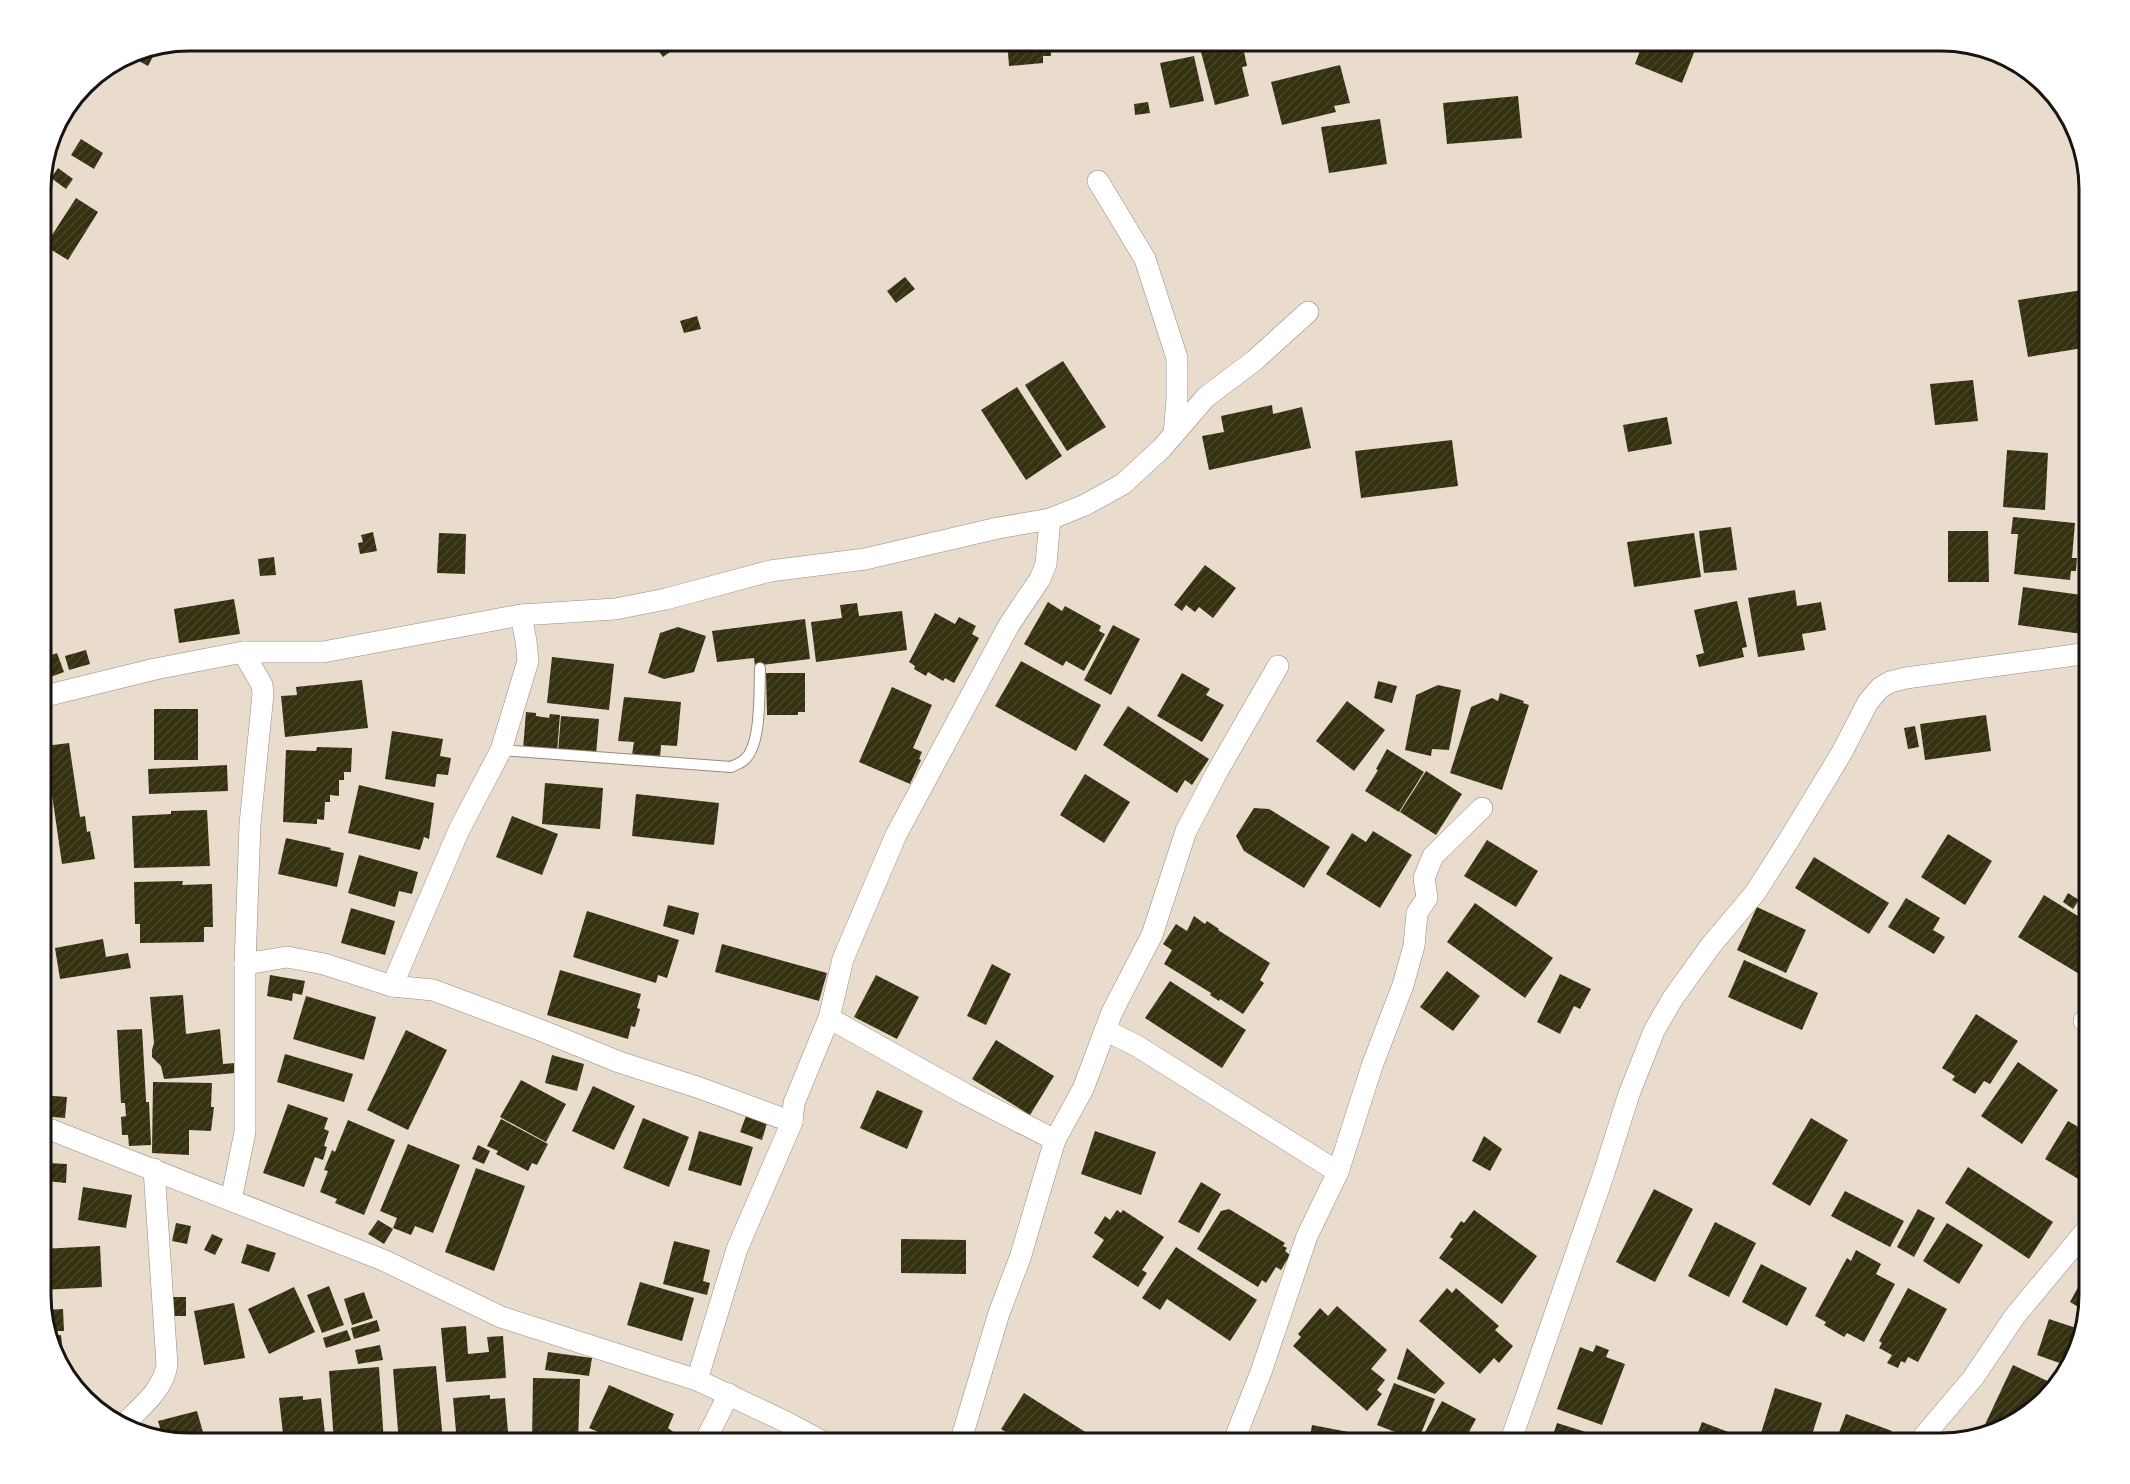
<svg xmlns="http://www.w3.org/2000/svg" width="2130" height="1484" font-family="Lato,sans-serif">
<defs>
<pattern id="building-hatch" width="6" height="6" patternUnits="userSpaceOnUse" patternTransform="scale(1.5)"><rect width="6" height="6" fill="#343111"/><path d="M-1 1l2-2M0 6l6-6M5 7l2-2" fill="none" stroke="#48452a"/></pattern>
</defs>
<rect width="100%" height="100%" fill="#e9dccd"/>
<g fill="url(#building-hatch)">
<path d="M657 40H683L684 42 663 57 653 43Z"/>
<path d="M1007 40H1050L1051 56H1043V63L1009 66Z"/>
<path d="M1094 40H1134L1135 45 1096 52Z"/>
<path d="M1143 40H1181V42L1144 49Z"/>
<path d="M1537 40H1581V41L1539 51Z"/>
<path d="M1644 40H1699L1682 83 1635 64Z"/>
<path d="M1236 43 1237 48 1243 47 1247 66 1242 67 1249 96 1215 105 1201 52Z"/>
<path d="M158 47 148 66 128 55 133 52Z"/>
<path d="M1194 56 1204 101 1170 108 1160 63Z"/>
<path d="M1340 65 1350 103 1334 106 1336 112 1282 125 1271 82Z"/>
<path d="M1518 96 1522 138 1447 144 1443 103Z"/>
<path d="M1148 102 1150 113 1135 115 1134 104Z"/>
<path d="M1380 119 1387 164 1329 173 1321 127Z"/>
<path d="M81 139 103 153 94 169 71 155Z"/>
<path d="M58 168 73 179 66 189 51 178Z"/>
<path d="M76 198 98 212 68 260 45 246Z"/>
<path d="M905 277 915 289 896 303 887 291Z"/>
<path d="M2089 289V347L2028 357 2018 300Z"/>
<path d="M697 316 701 329 684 333 680 321Z"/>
<path d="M1063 361 1106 427 1067 451 1025 385Z"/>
<path d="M1973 380 1978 421 1935 425 1930 384Z"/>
<path d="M1017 387 1062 456 1026 480 981 410Z"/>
<path d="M1272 405 1273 414 1302 407 1311 448 1209 470 1202 436 1224 432 1221 416Z"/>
<path d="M1667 417 1672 444 1628 452 1623 425Z"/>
<path d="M1452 440 1458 486 1361 498 1355 451Z"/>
<path d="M2007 450 2048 453 2045 510 2003 507Z"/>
<path d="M2013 517 2075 523 2072 558H2077L2076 571H2071L2070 580 2014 574 2018 534H2011Z"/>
<path d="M2080 520 2089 521V549L2078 548Z"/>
<path d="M1731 527 1737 570 1704 573 1699 531Z"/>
<path d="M1948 531H1988L1989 582H1948Z"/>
<path d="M373 532 377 551 360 554 358 543 363 542 361 535Z"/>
<path d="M439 533 466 534 465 574 437 573Z"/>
<path d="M1694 533 1701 577 1634 587 1627 542Z"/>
<path d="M274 557 276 575 260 576 258 559Z"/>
<path d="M1205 565 1236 588 1213 618 1199 607 1195 612 1186 605 1182 611 1174 605Z"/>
<path d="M2023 587 2089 596V635L2018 625Z"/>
<path d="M1795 590 1797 606 1821 602 1826 630 1802 634 1805 650 1758 657 1748 598Z"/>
<path d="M234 599 240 634 179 643 174 609Z"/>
<path d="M1737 601 1747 647 1742 648 1744 657 1699 667 1696 655 1704 653 1694 610Z"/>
<path d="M1048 602 1062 611 1065 606 1101 626 1099 631 1105 634 1084 671 1066 661 1063 666 1024 644Z"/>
<path d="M857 603 859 616 902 611 907 650 816 662 811 622 842 618 840 605Z"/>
<path d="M935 613 955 624 959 617 976 626 972 634 979 638 954 683 945 678 943 681 928 672 926 676 914 669 915 666 909 662Z"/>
<path d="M805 619 810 659 755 666 754 658 717 662 712 631Z"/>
<path d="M1113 625 1140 639 1111 695 1084 680Z"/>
<path d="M678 627 706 636 694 672 664 679 648 673 660 633Z"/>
<path d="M41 630H44L48 651 41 652Z"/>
<path d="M86 650 90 664 69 670 65 656Z"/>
<path d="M57 653 64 672 45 679 41 668V659Z"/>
<path d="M552 657 614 664 609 710 547 703Z"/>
<path d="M1021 661 1101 705 1076 751 995 706Z"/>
<path d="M766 673H805V712H798V715H767Z"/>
<path d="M1182 673 1210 689 1206 695 1224 705 1202 742 1157 716Z"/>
<path d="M362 680 368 728 285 737 281 696 297 695 296 687Z"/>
<path d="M1378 681 1397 686 1392 703 1374 698Z"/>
<path d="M1438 685 1461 690 1449 750 1432 749 1431 756 1405 750 1416 695Z"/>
<path d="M892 687 932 705 913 748 922 752 919 759 921 760 910 784 859 762Z"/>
<path d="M1500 693 1524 701 1523 703 1529 705 1502 790 1450 773 1471 707 1492 698 1498 701Z"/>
<path d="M624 697 681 702 677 746 661 745 660 758 632 755 634 742 618 741Z"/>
<path d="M1347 701 1385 730 1354 771 1316 741Z"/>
<path d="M1128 706 1209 759 1192 785 1185 780 1177 793 1103 745Z"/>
<rect x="154" y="709" width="44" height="51"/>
<path d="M526 712 536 713V716L549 718 550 714 560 715 557 752 523 749Z"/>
<path d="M1986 715 1991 751 1925 760 1920 724Z"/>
<path d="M561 716 599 719 596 755 558 751Z"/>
<path d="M1915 726 1919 747 1908 749 1904 728Z"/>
<path d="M392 731 443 739 440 756 451 758 448 775 437 774 435 787 385 779Z"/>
<path d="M69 743 80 817 85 816 87 832 90 831 95 859 62 864 45 746Z"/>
<path d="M317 747 352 748 351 772H344V780H339V796L330 795V802H325L324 820 317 819V824L283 822 286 750 316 751Z"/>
<path d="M1387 749 1424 772 1399 812 1365 791 1378 770 1376 769Z"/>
<path d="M227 765 228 791 149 794 148 769Z"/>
<path d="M1426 771 1462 794 1436 835 1400 812Z"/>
<path d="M1085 774 1130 802 1104 843 1060 815Z"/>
<path d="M545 783 603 788 600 829 542 824Z"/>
<path d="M359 785 434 803 429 839 424 837 420 850 348 833Z"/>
<path d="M636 794 719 803 714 845 632 836Z"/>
<path d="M1254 808 1269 809 1330 847 1304 888 1244 851 1236 836Z"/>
<path d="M207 810 210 866 134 868 132 816 171 814V811Z"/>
<path d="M512 816 558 834 542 875 496 857Z"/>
<path d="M1373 831 1412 855 1380 908 1326 874 1352 833 1366 842Z"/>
<path d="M1948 834 1992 861 1965 905 1921 877Z"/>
<path d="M286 838 331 848 330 850 344 853 337 887 278 874Z"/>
<path d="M1487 840 1538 871 1516 907 1464 876Z"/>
<path d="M359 855 418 872 412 894 399 891 395 907 348 893Z"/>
<path d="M1814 857 1889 903 1869 934 1795 888Z"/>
<path d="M183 881 182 885 212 884 213 927H204V942L140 943V924H135L134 882Z"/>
<path d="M2068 893 2079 900 2073 909 2063 902Z"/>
<path d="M2044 895 2086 921 2088 918 2089 919V973L2086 978 2018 937Z"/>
<path d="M1906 898 1940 918 1933 930 1945 937 1934 954 1888 927Z"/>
<path d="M1475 903 1553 958 1525 998 1447 942Z"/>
<path d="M668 905 699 913 694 935 663 926Z"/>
<path d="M1757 907 1806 930 1786 973 1737 950Z"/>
<path d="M351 908 395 921 385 955 341 943Z"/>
<path d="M587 911 679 940 667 978 658 975 656 983 573 957Z"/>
<path d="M1194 916 1205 924 1207 921 1219 929 1218 930 1270 963 1260 980 1264 983 1243 1014 1220 999 1219 1001 1210 995 1211 993 1164 964 1172 950 1163 944 1176 924 1187 931Z"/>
<path d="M103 939 106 957 128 953 131 968 60 979 55 948Z"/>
<path d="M722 944 827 973 819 1001 715 972Z"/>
<path d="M1744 960 1818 993 1802 1030 1728 997Z"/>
<path d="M992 964 1011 974 986 1025 967 1016Z"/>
<path d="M560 970 641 994 637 1008 640 1009 635 1027 631 1026 628 1039 547 1015Z"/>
<path d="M1447 971 1480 996 1453 1031 1420 1007Z"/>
<path d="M1560 974 1591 989 1580 1009 1574 1006 1560 1034 1537 1022Z"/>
<path d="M270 975 305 981 302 995 293 993 292 1001 267 996Z"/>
<path d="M876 975 919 997 897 1039 854 1017Z"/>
<path d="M1170 981 1246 1030 1222 1068 1145 1018Z"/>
<path d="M183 995 186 1034 220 1029 223 1064 235 1063 236 1073 164 1079 161 1066 152 1057V1050L154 1043 150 997Z"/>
<path d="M306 996 376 1017 364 1060 293 1039Z"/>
<path d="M1976 1014 2018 1041 1990 1084 1984 1081 1975 1094 1952 1080 1955 1076 1942 1068Z"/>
<path d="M142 1029 146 1099V1102H149L151 1145 129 1146 128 1135H122L121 1117 126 1116 125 1103H121L117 1030Z"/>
<path d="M406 1030 447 1050 408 1130 367 1110Z"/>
<path d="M996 1040 1054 1076 1030 1115 972 1079Z"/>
<path d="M285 1054 353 1074 344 1102 277 1082Z"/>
<path d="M552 1055 584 1064 577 1091 545 1083Z"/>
<path d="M2018 1062 2058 1090 2022 1144 1981 1116Z"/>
<path d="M521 1080 566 1104 546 1142 500 1117Z"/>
<path d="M153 1082 212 1083 211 1107H214L211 1131 189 1130V1155L152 1153Z"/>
<path d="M593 1086 635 1106 614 1150 572 1131Z"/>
<path d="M877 1090 923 1111 907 1149 860 1128Z"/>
<path d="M41 1095 67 1097 65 1118 41 1116Z"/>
<path d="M288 1104 328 1118 324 1129 329 1131 324 1146 327 1147 323 1160 315 1157 304 1187 263 1173Z"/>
<path d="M746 1116 767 1123 762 1140 740 1132Z"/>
<path d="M643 1118 689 1137 669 1187 623 1168Z"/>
<path d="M1811 1118 1848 1140 1810 1206 1772 1184Z"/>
<path d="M501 1119 548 1144 537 1165 532 1163 528 1171 496 1154 498 1151 487 1146Z"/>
<path d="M348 1120 395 1140 364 1215 335 1203 337 1199 320 1192 328 1171 324 1170 332 1150 335 1152Z"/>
<path d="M2068 1121 2089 1133V1175L2085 1183 2045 1159Z"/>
<path d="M699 1131 753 1147 741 1186 688 1170Z"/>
<path d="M1095 1131 1156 1152 1141 1195 1081 1174Z"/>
<path d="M1484 1136 1502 1149 1490 1171 1472 1161Z"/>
<path d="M408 1144 460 1165 433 1233 415 1226 411 1235 393 1228 397 1218 380 1211Z"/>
<path d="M478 1145 490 1151 484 1164 472 1159Z"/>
<path d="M47 1163 67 1164 66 1183 46 1181Z"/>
<path d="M1968 1167 2053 1222 2029 1259 1945 1203Z"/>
<path d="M476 1168 525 1186 494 1271 445 1252Z"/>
<path d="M1201 1182 1221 1194 1199 1233 1178 1222Z"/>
<path d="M83 1187 132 1195 126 1228 78 1220Z"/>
<path d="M1654 1189 1693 1209 1655 1282 1616 1262Z"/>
<path d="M1845 1191 1904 1221 1890 1247 1831 1216Z"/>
<path d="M1229 1209 1285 1243 1283 1246 1287 1248 1285 1251 1290 1255 1281 1270 1276 1267 1266 1283 1262 1280 1258 1287 1197 1249 1221 1211Z"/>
<path d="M1918 1209 1935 1218 1914 1257 1897 1247Z"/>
<path d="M1117 1210 1121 1213 1123 1210 1164 1237 1142 1270 1147 1273 1138 1287 1092 1257 1104 1240 1094 1233 1105 1216 1110 1220Z"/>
<path d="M1474 1210 1537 1256 1502 1304 1439 1258 1453 1239 1450 1237 1461 1221 1464 1223Z"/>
<path d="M378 1220 393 1229 384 1244 368 1234Z"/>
<path d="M1715 1222 1756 1243 1729 1297 1688 1276Z"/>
<path d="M176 1223 191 1226 187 1244 172 1241Z"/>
<path d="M1947 1223 1983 1245 1959 1284 1923 1261Z"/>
<path d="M212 1234 223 1239 215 1255 204 1250Z"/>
<path d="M901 1239 966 1240V1274L901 1273Z"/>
<path d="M674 1241 710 1250 703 1281 710 1283 707 1295 663 1284Z"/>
<path d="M247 1244 276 1253 269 1272 241 1263Z"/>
<path d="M100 1246 102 1287 41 1290V1249Z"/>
<path d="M1176 1247 1257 1300 1230 1341 1167 1299 1160 1310 1142 1298Z"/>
<path d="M1856 1250 1881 1264 1876 1274 1895 1284 1864 1342 1847 1333 1844 1337 1824 1325 1826 1322 1815 1316 1847 1258 1851 1261Z"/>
<path d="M1761 1264 1807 1288 1787 1326 1742 1302Z"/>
<path d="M2089 1267V1295L2085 1311 2070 1302Z"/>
<path d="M640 1282 694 1298 682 1341 627 1325Z"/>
<path d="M329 1286 344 1325 322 1333 307 1295Z"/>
<path d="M294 1287 315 1332 269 1354 248 1309Z"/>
<path d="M1447 1288 1452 1293 1456 1288 1499 1326 1495 1330 1513 1346 1499 1363 1494 1358 1480 1374 1419 1321Z"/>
<path d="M1908 1288 1947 1309 1918 1362 1908 1357 1905 1363 1901 1361 1898 1368 1887 1363 1892 1355 1879 1348 1882 1343 1879 1341Z"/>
<path d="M364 1292 373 1318 352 1325 344 1299Z"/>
<path d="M166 1297H186V1316H167Z"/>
<path d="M234 1303 245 1358 204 1365 194 1311Z"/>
<path d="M1337 1306 1387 1350 1371 1369 1385 1380 1377 1390 1382 1394 1367 1411 1293 1346 1301 1337 1298 1334 1320 1308 1328 1316Z"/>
<path d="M63 1309 64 1331H49L47 1310Z"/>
<path d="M2049 1319 2079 1329 2068 1366 2037 1355Z"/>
<path d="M377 1320 380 1331 354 1339 351 1328Z"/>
<path d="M466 1326 468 1354 489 1352 487 1337 503 1336 506 1378 446 1382 441 1328Z"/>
<path d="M347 1330 351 1340 326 1348 323 1338Z"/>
<path d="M61 1335 63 1353 56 1354 50 1336Z"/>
<path d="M380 1345 383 1360 358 1364 355 1350Z"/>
<path d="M1596 1345 1609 1350 1606 1357 1625 1364 1602 1425 1557 1409 1580 1347 1593 1352Z"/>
<path d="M1407 1348 1445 1383 1435 1394 1397 1379Z"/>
<path d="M548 1352 592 1358 589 1376 545 1370Z"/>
<path d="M2013 1365 2056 1385 2015 1424 1981 1433Z"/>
<path d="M436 1366 443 1441 399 1443 393 1369Z"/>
<path d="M379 1367 384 1443H334L329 1371Z"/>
<path d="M533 1378 580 1379 578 1443H532Z"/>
<path d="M1394 1383 1435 1399 1418 1441 1377 1425Z"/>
<path d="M609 1385 674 1414 668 1428 676 1434 672 1443H623L589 1428Z"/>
<path d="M1775 1388 1822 1403 1811 1438 1815 1439 1814 1443H1758Z"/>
<path d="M1024 1393 1090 1435 1084 1443H1023L1001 1429Z"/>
<path d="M490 1395V1399L505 1398 509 1443H457L453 1398Z"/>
<path d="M303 1396V1400L321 1398 326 1443H284L279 1398Z"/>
<path d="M1442 1401 1476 1419 1463 1443H1419Z"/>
<path d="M197 1411 206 1443 189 1444 162 1435 158 1421Z"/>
<path d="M1846 1414 1892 1431 1887 1443H1835Z"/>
<path d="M1702 1422 1752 1441 1751 1443H1694Z"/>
<path d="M1557 1423 1605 1438 1604 1443H1535L1539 1434 1552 1438Z"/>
<path d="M1312 1425 1359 1434 1357 1443H1309Z"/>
</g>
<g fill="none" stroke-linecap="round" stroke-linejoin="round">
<g stroke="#968b7d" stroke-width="12">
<path id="lane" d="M501 750 731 767C735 765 741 763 744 760 762 746 759 690 760 668"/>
</g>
<g stroke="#968b7d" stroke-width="22">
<g id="street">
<path d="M1098 181 1145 259 1177 358V399L1174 434"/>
<path d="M521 615 615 609 666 599 770 571 865 559 998 528 1050 519 1085 505 1123 484 1162 448 1206 397 1255 360 1308 312"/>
<path d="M243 652H323L521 615 526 641 528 661 501 750 459 830 392 986"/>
<path d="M41 697 155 669 243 652 262 685 263 694 250 824 245 964V1132L231 1200"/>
<path d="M245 964 287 957 324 964 392 986 433 990 540 1030 619 1062 700 1088 792 1122"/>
<path d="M2089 1014 2084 1021 2089 1025"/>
<path d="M829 1018 965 1094 1055 1140"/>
<path d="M1105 1030 1137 1046 1338 1172"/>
<path d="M41 1128 49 1129 383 1260 501 1317 697 1380 786 1422 825 1443"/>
<path d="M697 1380 737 1249 792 1122 794 1103 829 1018 843 959 896 835 1009 625 1040 579 1046 564 1050 519"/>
<path d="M124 1424C142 1406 163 1390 167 1365L154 1169"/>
<path d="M704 1443 729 1394"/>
<path d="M960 1443 999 1313 1020 1258 1055 1140 1083 1089 1112 1012 1152 935 1186 831 1217 772 1278 666"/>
<path d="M1233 1443 1261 1372 1307 1236 1338 1172 1372 1066 1403 985 1414 946 1417 913 1427 898 1424 878 1433 856 1482 808"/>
<path d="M1510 1443 1603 1176 1629 1094 1654 1031 1673 998 1712 944 1755 893 1787 843 1841 754 1868 702 1880 688 1890 682 1906 678 2089 653"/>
<path d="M1918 1443 1973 1378 2015 1316 2089 1227"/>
</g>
</g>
<use href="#lane" stroke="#fff" stroke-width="10"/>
<use href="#street" stroke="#fff" stroke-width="21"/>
</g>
<path d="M0 0H2130V1484H0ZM189 51H1941A138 138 0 0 1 2079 189V1295A138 138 0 0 1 1941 1433H189A138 138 0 0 1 51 1295V189A138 138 0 0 1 189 51Z" fill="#fff" fill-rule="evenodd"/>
<path fill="none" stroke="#18140f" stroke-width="3" d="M189 51H1941A138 138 0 0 1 2079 189V1295A138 138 0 0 1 1941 1433H189A138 138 0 0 1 51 1295V189A138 138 0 0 1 189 51Z"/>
</svg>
